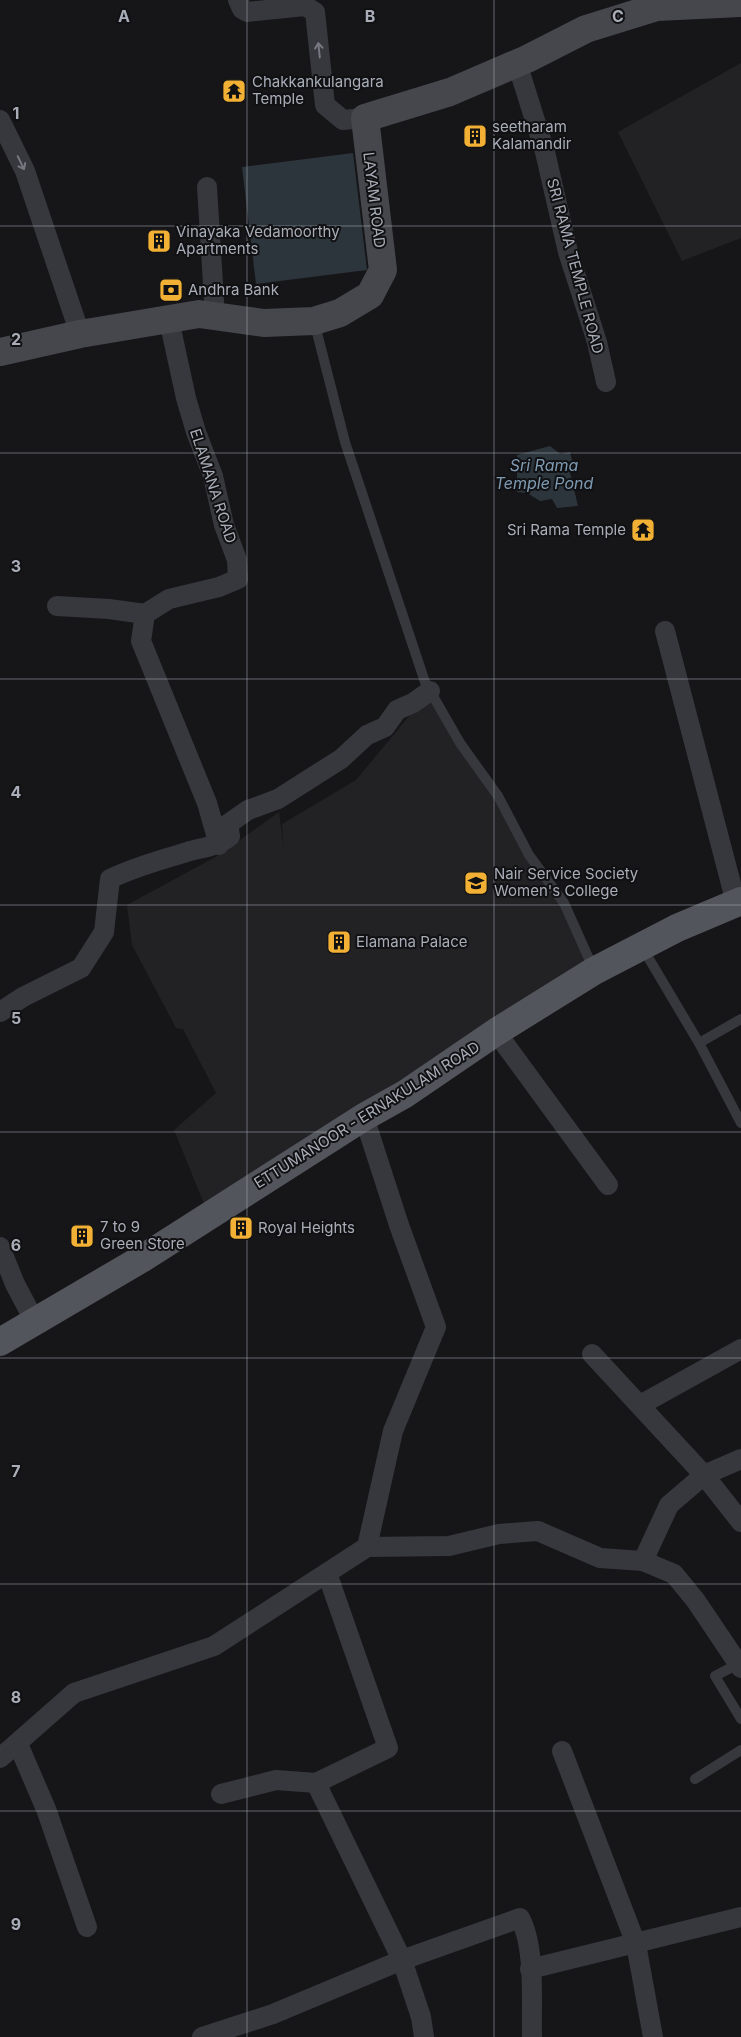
<svg xmlns="http://www.w3.org/2000/svg" width="741" height="2037" font-family="Inter,sans-serif">
<rect width="100%" height="100%" fill="#161618"/>
<g fill="#222225">
<path d="M741 63V238L682 261 618 132Z"/>
<path d="M430 691 564 903 594 971 205 1206 174 1130 216 1093 183 1029 176 1028 132 945 127 905 219 855 279 812 284 848 282 824 356 780Z"/>
</g>
<g fill="#2c353c">
<path d="M353 153 367 270 256 284 242 167Z"/>
<path d="M550 446 560 454 570 452 574 468H569L578 506 557 508 552 499 540 501 527 493 517 492V455Z"/>
</g>
<g fill="none" stroke-linecap="round" stroke-linejoin="round">
<g stroke="#37383d" stroke-width="10">
<path d="M314 321 345 442 425 682 460 743 498 796 529 855 564 903 594 970"/>
<path d="M642 947 699 1043 741 1123"/>
<path d="M699 1043 741 1019"/>
<path d="M738 1664 715 1676 741 1719"/>
<path d="M695 1779 741 1750"/>
</g>
<g stroke="#37383d" stroke-width="20">
<path d="M238 0 242 9 247 12 305 6 315 12 325 105 343 120 365 118"/>
<path d="M517 63 545 152 568 252 597 342 606 382"/>
<path d="M0 120 25 171 80 334"/>
<path d="M207 187 215 316"/>
<path d="M169 320 186 398 196 432 213 476 224 525 237 560 238 579 219 587 169 599 145 614 141 641 207 803 219 845"/>
<path d="M57 606 109 609 145 614"/>
<path d="M665 631 736 903"/>
<path d="M0 1012 23 997 81 968 104 932 110 879C134 867 161 860 187 852 203 847 217 847 230 836L228 824 248 810 278 799 322 771 341 759 367 735 385 727 397 710 413 703 430 691"/>
<path d="M496 1032 608 1185"/>
<path d="M0 1247 15 1284 35 1322"/>
<path d="M592 1354 704 1475 669 1505 643 1561"/>
<path d="M640 1405 741 1349"/>
<path d="M741 1459 704 1475 741 1522"/>
<path d="M367 1547 449 1546 499 1534 538 1531 600 1558 643 1561 674 1574 696 1601 741 1668"/>
<path d="M327 1573 388 1748 316 1783 402 1960 520 1918C536 1948 531 2003 532 2037"/>
<path d="M18 1744 46 1809 87 1927"/>
<path d="M562 1751 636 1944 653 2037"/>
<path d="M0 1758 74 1693 214 1646 367 1547 393 1431 436 1327 399 1225 364 1117"/>
<path d="M221 1794 276 1780 316 1783"/>
<path d="M530 1969 741 1917"/>
<path d="M202 2037 273 2014 402 1960 421 2017 424 2037"/>
</g>
<path stroke="#45474d" stroke-width="28" d="M0 352 80 334 199 314 264 323 314 321 340 313 370 295 383 270 365 118 450 92 527 59 586 29 657 7 741 3"/>
<path stroke="#53555c" stroke-width="28" d="M0 1342 143 1258 364 1117 405 1094 496 1032 594 971 677 928 741 901"/>
</g>
<defs><path id="oneway-shaft" d="M-6 0H5M1.5-3L5.5 0L1.5 3" fill="none" stroke-width="1.6" stroke-linecap="round" stroke-linejoin="round" transform="scale(1.25)"/></defs>
<g stroke="#757881">
<use href="#oneway-shaft" transform="translate(319 50) rotate(-96)"/>
<use href="#oneway-shaft" transform="translate(21 163) rotate(64)"/>
</g>
<path fill="none" stroke="#a8adb8" stroke-width="1" stroke-opacity="0.55" d="M247 0V2037M494 0V2037M0 226H741M0 453H741M0 679H741M0 905H741M0 1132H741M0 1358H741M0 1584H741M0 1811H741"/>
<defs>
<g id="temple-square" transform="scale(1.25)"><rect x="-9" y="-9" width="18" height="18" rx="4" fill="#f2b134" stroke="#111113"/><path d="M0-6L5-2H3V0L6.5 2.5H4V6H1.5V3h-3V6H-4V2.5H-6.5L-3 0V-2H-5Z" fill="#111"/></g>
<g id="building-square" transform="scale(1.25)"><rect x="-9" y="-9" width="18" height="18" rx="4" fill="#f2b134" stroke="#111113"/><path d="M-4-6H4V6H1V3H-1V6H-4ZM-2.5-4.3h1.7v1.8h-1.7ZM.8-4.3h1.7v1.8H.8ZM-2.5-1h1.7V.8h-1.7ZM.8-1h1.7V.8H.8Z" fill="#111"/></g>
<g id="bank-square" transform="scale(1.25)"><rect x="-9" y="-9" width="18" height="18" rx="4" fill="#f2b134" stroke="#111113"/><path d="M-6-4H6V4H-6ZM0-2.3a2.3 2.3 0 1 0 0 4.6a2.3 2.3 0 1 0 0-4.6Z" fill="#111"/></g>
<g id="university-square" transform="scale(1.25)"><rect x="-9" y="-9" width="18" height="18" rx="4" fill="#f2b134" stroke="#111113"/><path d="M0-5L7-2L0 1L-7-2ZM-4 1L0 2.5L4 1V4Q0 6-4 4Z" fill="#111"/></g>
</defs>
<g fill-rule="evenodd">
<use href="#temple-square" x="234" y="91"/>
<use href="#building-square" x="475" y="136"/>
<use href="#building-square" x="159" y="241"/>
<use href="#bank-square" x="171" y="290"/>
<use href="#temple-square" x="643" y="530"/>
<use href="#university-square" x="476" y="883"/>
<use href="#building-square" x="339" y="942"/>
<use href="#building-square" x="241" y="1228"/>
<use href="#building-square" x="82" y="1236"/>
</g>
<g text-anchor="middle" stroke-width="4" stroke-linejoin="round" paint-order="stroke">
<g font-size="15" fill="#a8adb8" stroke="#111113" text-anchor="start">
<text x="252" y="87">Chakkankulangara<tspan x="252" dy="17">Temple</tspan></text>
<text x="492" y="132">seetharam<tspan x="492" dy="17">Kalamandir</tspan></text>
<text x="176" y="237">Vinayaka Vedamoorthy<tspan x="176" dy="17">Apartments</tspan></text>
<text x="188" y="295">Andhra Bank</text>
<text x="626" y="535" text-anchor="end">Sri Rama Temple</text>
<text x="494" y="879">Nair Service Society<tspan x="494" dy="17">Women's College</tspan></text>
<text x="356" y="947">Elamana Palace</text>
<text x="100" y="1232">7 to 9<tspan x="100" dy="17">Green Store</tspan></text>
<text x="258" y="1233">Royal Heights</text>
</g>
<g font-size="15" fill="#a8adb8" stroke="#111113">
<text transform="translate(374 200) rotate(83)" y="5">LAYAM ROAD</text>
<text transform="translate(575 266) rotate(75)" y="5">SRI RAMA TEMPLE ROAD</text>
<text transform="translate(213 486) rotate(72)" y="5">ELAMANA ROAD</text>
<text transform="translate(367 1115) rotate(-32)" y="5">ETTUMANOOR - ERNAKULAM ROAD</text>
</g>
<g font-size="16" font-style="italic" fill="#7f9bb3" stroke="#111113">
<text x="544" y="471">Sri Rama<tspan x="544" dy="18">Temple Pond</tspan></text>
</g>
</g>
<g font-size="16" text-anchor="middle" font-weight="bold" fill="#a8adb8" stroke="#111113" stroke-width="4" stroke-linejoin="round" paint-order="stroke">
<text x="124" y="22">A</text>
<text x="370" y="22">B</text>
<text x="618" y="22">C</text>
<text x="16" y="119">1</text>
<text x="16" y="345">2</text>
<text x="16" y="572">3</text>
<text x="16" y="798">4</text>
<text x="16" y="1024">5</text>
<text x="16" y="1251">6</text>
<text x="16" y="1477">7</text>
<text x="16" y="1703">8</text>
<text x="16" y="1930">9</text>
</g>
</svg>
